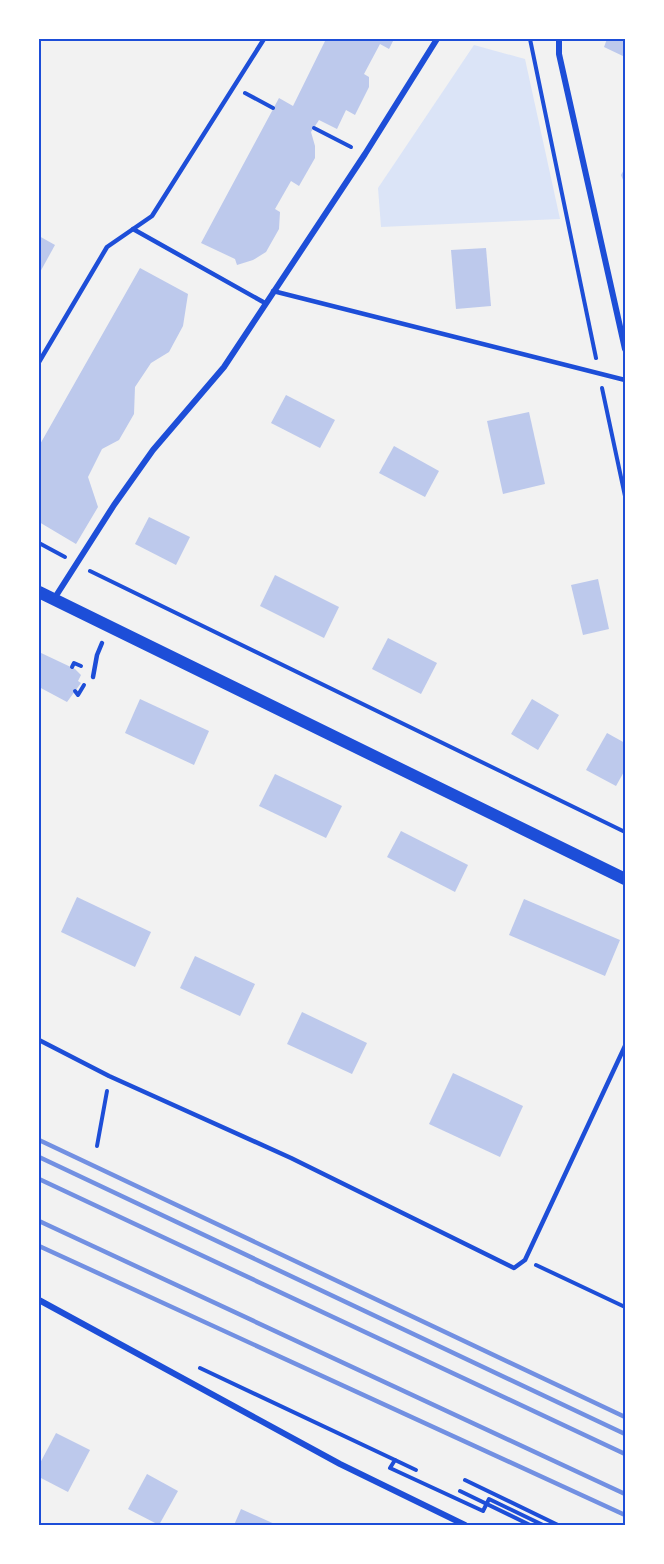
<svg xmlns="http://www.w3.org/2000/svg" width="664" height="1564" font-family="Arial,sans-serif">
<rect width="100%" height="100%" fill="#f2f2f2"/>
<path fill="#dbe4f7" d="M474 45 525 59 560 219 381 227 378 188Z"/>
<g fill="#bdc9ec">
<path d="M326 39H394L389 49 380 44 364 74 369 77V87L355 115 346 110 337 129 319 120 311 132 315 146V158L299 186 291 181 275 209 280 212 279 229 266 252 253 260 237 265 235 259 201 243 279 98 293 106Z"/>
<path d="M607 39H625V57L604 47Z"/>
<path d="M625 168V185L621 175Z"/>
<path d="M39 236 55 245 39 274Z"/>
<path d="M486 248 491 306 456 309 451 250Z"/>
<path d="M140 268 188 294 183 326 169 352 151 363 135 387 134 414 119 440 102 449 88 477 98 507 76 544 39 522V446Z"/>
<path d="M286 395 335 420 320 448 271 423Z"/>
<path d="M529 412 545 484 503 494 487 421Z"/>
<path d="M394 446 439 471 425 497 379 473Z"/>
<path d="M149 517 190 537 176 565 135 544Z"/>
<path d="M275 575 339 607 324 638 260 606Z"/>
<path d="M598 579 609 629 583 635 571 585Z"/>
<path d="M388 638 437 663 421 694 372 669Z"/>
<path d="M39 652 75 669 81 675 78 681 81 683 67 702 39 687Z"/>
<path d="M140 699 209 731 194 765 125 733Z"/>
<path d="M532 699 559 715 538 750 511 734Z"/>
<path d="M607 733 625 743V770L616 786 586 770Z"/>
<path d="M275 774 342 806 326 838 259 806Z"/>
<path d="M401 831 468 865 455 892 387 857Z"/>
<path d="M77 897 151 932 135 967 61 932Z"/>
<path d="M524 899 620 940 605 976 509 935Z"/>
<path d="M195 956 255 984 240 1016 180 988Z"/>
<path d="M302 1012 367 1043 352 1074 287 1044Z"/>
<path d="M453 1073 523 1106 500 1157 429 1124Z"/>
<path d="M56 1433 90 1450 68 1492 39 1477V1465Z"/>
<path d="M147 1474 178 1491 159 1525 128 1509Z"/>
<path d="M241 1509 277 1525H234Z"/>
</g>
<g fill="none" stroke-linecap="round" stroke-linejoin="round">
<g stroke="#1d4ed8" stroke-width="4">
<path d="M530 39 596 358"/>
<path d="M245 93 273 108"/>
<path d="M314 128 351 147"/>
<path d="M602 388 625 496"/>
<path d="M39 543 65 557"/>
<path d="M90 571 625 832"/>
<path d="M72 667 74 663 81 666"/>
<path d="M75 691 78 695 84 685"/>
<path d="M97 1146 107 1091"/>
<path d="M536 1265 625 1307"/>
<path d="M200 1368 395 1460 390 1468 483 1511 489 1499 543 1525"/>
<path d="M395 1460 416 1470"/>
<path d="M465 1480 558 1525"/>
<path d="M460 1491 530 1525"/>
</g>
<g stroke="#1d4ed8" stroke-width="4.5">
<path d="M133 229 265 303"/>
<path d="M273 291 625 380"/>
<path d="M39 362 107 247 152 216 264 39"/>
<path d="M93 677 97 655 102 643"/>
<path d="M39 1040 109 1076 291 1158 514 1268 525 1260 625 1046"/>
</g>
<g stroke="#1d4ed8" stroke-width="6">
<path d="M559 39V54L625 349"/>
<path d="M54 599 114 505 153 450 224 367 365 154 437 39"/>
<path d="M39 1300 340 1464 465 1525"/>
</g>
<path stroke="#1d4ed8" stroke-width="12" d="M39 592 625 879"/>
<g stroke="#7290e2" stroke-width="4.5">
<path d="M39 1140 625 1417"/>
<path d="M39 1157 625 1434"/>
<path d="M39 1179 625 1454"/>
<path d="M39 1221 625 1494"/>
<path d="M39 1246 625 1515"/>
</g>
</g>
<rect width="664" height="1564" fill="none" stroke="#ffffff" stroke-width="81"/>
<rect x="40" y="40" width="584" height="1484" fill="none" stroke="#1d4ed8" stroke-width="2"/>
</svg>
